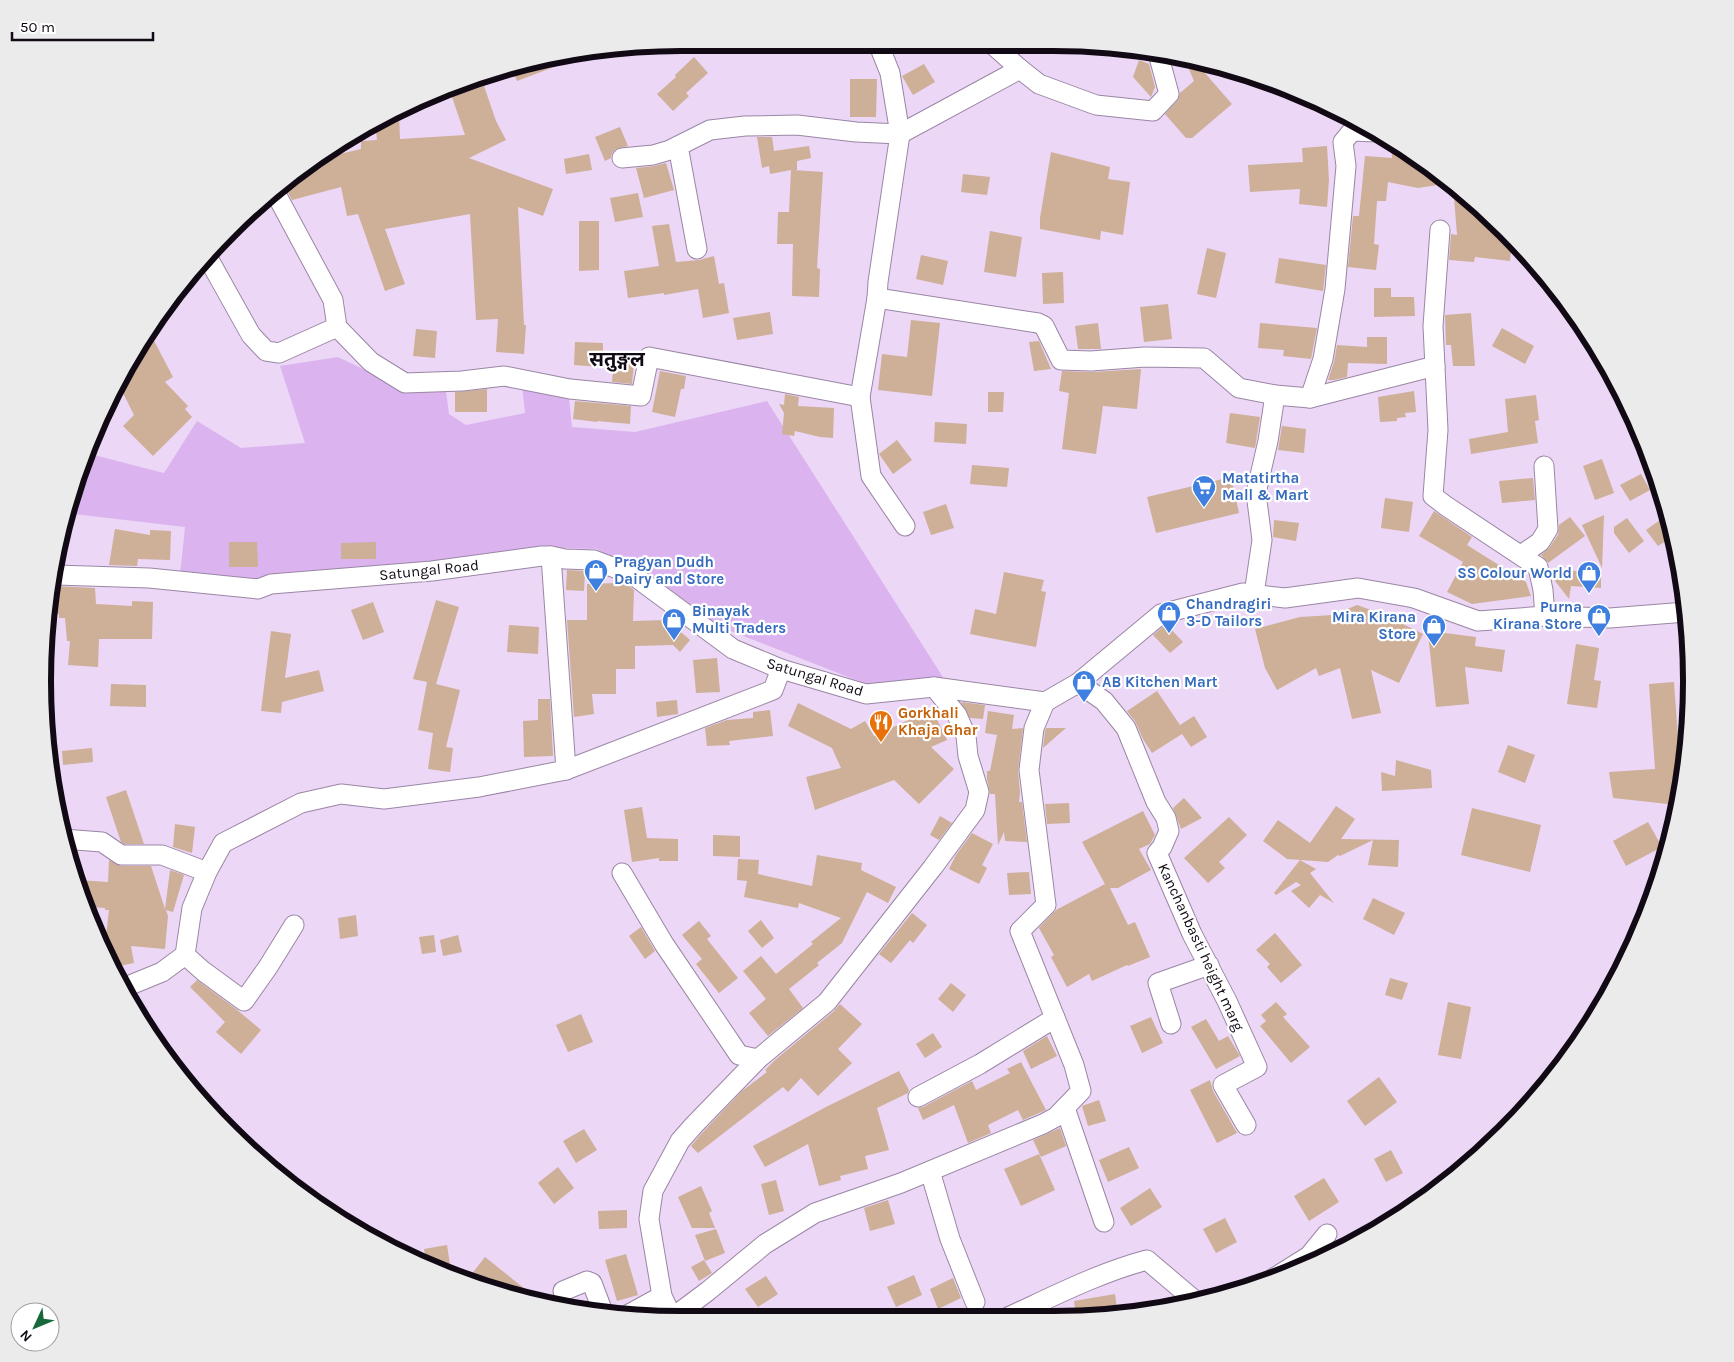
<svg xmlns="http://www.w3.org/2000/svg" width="1734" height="1362" font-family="Karla,'Noto Sans Devanagari',sans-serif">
<rect width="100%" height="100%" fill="#ecd7f7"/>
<path fill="#dbb4ef" d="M338 357 388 381 446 392 449 414 466 425 525 413 522 385 569 398 572 427 635 432 767 401 948 685 866 684 705 621 597 549 563 548 258 582 180 575 185 527 65 513 90 454 164 473 197 421 241 448 305 443 280 366Z"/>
<g fill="#ceaf97">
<path d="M694 57 708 73 686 93 689 96 673 111 657 94 676 77 675 75Z"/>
<path d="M561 58 562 64 517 81 511 66Z"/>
<path d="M1139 60 1149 64 1155 87 1151 97 1133 77Z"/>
<path d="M1186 62 1197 64 1232 104 1192 138H1186L1165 114 1177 101 1180 93 1194 81Z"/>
<path d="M924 64 935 82 913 95 902 76Z"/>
<path d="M850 79H877L876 117H850Z"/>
<path d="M484 86 496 121 506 140 469 158 553 189 543 216 518 207 524 325H526L524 354 496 352 498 319 476 320 470 214 385 229 405 284 385 291 358 214 347 216 341 187 292 200 285 187 323 158 361 149V141L377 140 375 123 399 113 400 139 465 135 452 97Z"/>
<path d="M620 127 628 146 616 149 612 153 611 158 605 161 595 137Z"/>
<path d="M757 137H772L774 151 809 146 811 158 797 161V170H793L823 172 817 268 820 269 819 297 792 296 793 244H777L778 212H789L791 170 770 174 769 166 762 168Z"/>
<path d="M1391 141 1442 175 1451 183 1418 188 1388 182 1386 201H1377L1374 244 1379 245 1376 270 1348 267 1353 216H1359L1365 156 1392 158Z"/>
<path d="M1327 146 1329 180 1327 207 1299 204 1300 189 1250 192 1248 165 1303 162 1302 148Z"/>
<path d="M1051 152 1110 167 1108 179 1130 182 1123 235 1101 231 1100 240 1040 229V218Z"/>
<path d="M589 154 592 170 566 174 564 159Z"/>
<path d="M666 163 674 190 644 198 636 168 654 166Z"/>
<path d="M963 174 990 177 987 195 961 192Z"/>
<path d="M1453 185 1512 240 1510 261 1475 257 1474 262 1449 260 1451 234 1457 235Z"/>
<path d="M638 193 643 217 615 222 610 198Z"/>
<path d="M579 221H599V270L579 271Z"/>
<path d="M669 224 676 262 699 260 714 256 719 284 724 283 729 313 703 318 698 289 664 295V293L628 298 624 271 659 266 652 226Z"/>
<path d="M990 231 1022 237 1016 277 984 272Z"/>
<path d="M1207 248 1226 253 1216 298 1197 294Z"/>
<path d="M921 255 948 261 943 285 916 279Z"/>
<path d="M1279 258 1326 265 1323 291 1275 283Z"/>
<path d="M1063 272 1064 303 1043 304 1042 273Z"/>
<path d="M1374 288H1391V297H1414L1415 316 1374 317Z"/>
<path d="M1168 304 1172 339 1144 342 1140 307Z"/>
<path d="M770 312 773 334 737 340 733 318Z"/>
<path d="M1471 313 1475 366H1453L1451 345H1446L1445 315Z"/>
<path d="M911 320 940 323 932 396 878 390 882 354 907 357Z"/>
<path d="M1098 323 1101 349H1078L1075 326Z"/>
<path d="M1260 323 1317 328 1311 359 1283 356 1284 350 1258 348Z"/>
<path d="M1502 328 1534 346 1525 364 1492 346Z"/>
<path d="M416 329 437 331 435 358 413 356Z"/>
<path d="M150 333 173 377 165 382 188 406 185 409 192 417 153 456 123 426 134 415 119 385 128 362Z"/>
<path d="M1367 337H1387V364L1348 363 1347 377 1334 380H1328L1334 362 1337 345 1367 347Z"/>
<path d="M1039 341 1051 369 1034 371 1029 342Z"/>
<path d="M575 342 603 343V351L635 353 632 384 612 382 613 368 574 365Z"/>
<path d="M1141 369 1137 409 1103 406 1096 454 1062 449 1069 393 1059 391 1062 371 1092 372Z"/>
<path d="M660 371 686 376 684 389H681L675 417 652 412Z"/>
<path d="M487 389V412H455V392Z"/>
<path d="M1414 391 1416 412 1405 413 1406 417 1397 418V421L1380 422 1378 397Z"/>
<path d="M988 392H1004L1003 412H988Z"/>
<path d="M785 394 799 397 798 406 834 408 833 438 820 437 795 431 794 436 782 434 784 413 779 404 784 405Z"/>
<path d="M1536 395 1539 420 1535 421 1538 443 1471 454 1469 439 1508 432 1505 399Z"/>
<path d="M575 401 631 406 630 424 597 421V422L573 419Z"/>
<path d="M1230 413 1260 417 1255 448 1226 443Z"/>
<path d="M935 422 967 424 966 444 934 442Z"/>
<path d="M1282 426 1306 429 1304 453 1278 450Z"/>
<path d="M897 440 912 460 893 474 879 454Z"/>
<path d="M1602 459 1614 493 1595 500 1583 466Z"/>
<path d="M972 465 1009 468 1007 487 970 484Z"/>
<path d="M1641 474 1650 490 1630 501 1620 485Z"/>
<path d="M1231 477 1239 513 1156 533 1147 497Z"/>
<path d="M1533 478 1535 500 1502 503 1499 481Z"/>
<path d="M1385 498 1413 502 1409 532 1381 528Z"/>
<path d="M946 504 954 528 931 535 923 512Z"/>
<path d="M1434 511 1472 537 1467 545 1526 582 1531 596 1472 604 1447 592 1463 562 1419 536Z"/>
<path d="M1604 515 1602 568 1582 525Z"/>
<path d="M1667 515 1672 537 1658 546 1646 530Z"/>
<path d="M1570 517 1585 536 1548 563 1541 555 1549 548 1558 535 1559 525Z"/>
<path d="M1627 518 1644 541 1629 553 1614 533V527Z"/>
<path d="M1274 520 1299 523 1296 541 1273 537Z"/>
<path d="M115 529 150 535V530L171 531 170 560 138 559 137 566 109 565Z"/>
<path d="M229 542H257L258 567H229Z"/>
<path d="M376 542V559H341V543Z"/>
<path d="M1550 569 1601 573V588L1571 586 1569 599 1552 577Z"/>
<path d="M567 570 585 571 584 591 566 590Z"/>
<path d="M1004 572 1044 580 1041 591 1046 592 1036 647 970 634 975 609 996 614Z"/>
<path d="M618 583 628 585 634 590 633 621 667 620 690 640 680 652 673 645 635 646V669H616V694H592L594 714 574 717 567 620H587V584Z"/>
<path d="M55 586 95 588 96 604 132 606V601L153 602 152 639H99L98 667 68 665 70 641H67L65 618H59V614H51Z"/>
<path d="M436 600 459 607 436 684 460 690 446 747 453 748 450 772 428 769 433 733 418 730 427 682 413 679Z"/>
<path d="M373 602 384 632 363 640 351 610Z"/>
<path d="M1357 605 1385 615 1423 634 1399 683 1371 670 1381 713 1352 719 1340 668 1319 676 1316 668 1277 690 1265 668 1255 629 1300 617 1333 615Z"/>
<path d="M1166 624 1183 642 1170 653 1153 635Z"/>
<path d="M509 625 539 627 538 654 507 652Z"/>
<path d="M1427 625 1445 633 1476 637 1475 646 1505 650 1502 672 1465 667 1469 704 1436 707Z"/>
<path d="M271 631 291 634 285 678 319 670 324 691 282 702 281 713 261 711Z"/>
<path d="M1576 644 1599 648 1594 680 1601 681 1597 708 1567 704Z"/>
<path d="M717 658 720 692 696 693 693 660Z"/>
<path d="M1674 682 1681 781 1677 805 1613 798 1609 772 1655 769 1649 684Z"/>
<path d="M111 684 146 685V707L110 706Z"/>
<path d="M1157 691 1180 725 1194 716 1207 737 1191 747 1182 734 1152 753 1143 739 1135 721 1127 711Z"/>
<path d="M538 699H550L553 756 524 757 523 721 538 720Z"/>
<path d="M677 700 678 714 657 717 656 702Z"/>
<path d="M961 702 985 705 983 719 970 718Z"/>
<path d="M798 703 851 729 865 721 874 736 932 709 947 740 931 747 954 769 919 804 894 780 815 810 806 777 841 768 832 748 788 726Z"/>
<path d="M770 710 773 736 729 741 730 745 707 746 705 728 727 720 753 718V712Z"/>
<path d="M988 711 1014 715 1012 729 1023 728 1018 771 1020 792 1019 802H1022L1027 842 1005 841 1004 832 998 845 995 794H990L987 779V771H990L997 735 985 733Z"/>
<path d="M1046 728H1066L1043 748 1045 731Z"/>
<path d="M1508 745 1535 755 1525 783 1498 772Z"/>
<path d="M92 748 93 762 63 765 62 751Z"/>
<path d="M1396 760 1431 770 1432 788 1382 791 1381 772 1395 776Z"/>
<path d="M126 790 144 844H124L121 842 106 797Z"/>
<path d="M1184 798 1202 818 1181 829 1173 808Z"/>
<path d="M1069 803 1070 823 1047 824 1045 804Z"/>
<path d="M1336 806 1355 819 1341 839 1399 840 1398 867 1368 865 1373 840 1340 856 1338 855 1328 862 1287 859 1263 841 1278 820 1310 843Z"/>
<path d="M642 807 647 838 678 839V861H659V858L632 862 624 810Z"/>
<path d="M1472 808 1541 825 1530 872 1461 855Z"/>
<path d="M1143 811 1155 835 1150 844 1139 849 1151 870 1118 888H1110L1128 925 1135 922 1150 957 1128 966 1127 965 1092 981 1089 974 1067 987 1051 957 1054 955 1039 928 1056 910 1105 884 1082 842Z"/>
<path d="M940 816 952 823 939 840 930 835Z"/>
<path d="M1229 817 1247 835 1219 862 1225 868 1208 883 1184 858Z"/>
<path d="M1648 822 1662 847 1626 866 1613 841Z"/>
<path d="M175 824 195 827 192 853 173 847Z"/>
<path d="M972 833 993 844 982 865 987 868 979 884 949 869 956 855Z"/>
<path d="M713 835 740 836V857L713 856Z"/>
<path d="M817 855 862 863 861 870 896 887 888 903 867 892 842 943 817 963 819 965 789 989 803 1008 768 1036 749 1013 766 999 743 971 761 956 776 974 813 944 811 942 841 918 799 903 798 908 744 897 747 881 737 880 738 859 759 860 758 874 812 886Z"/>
<path d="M109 860 121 866H151L165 909 170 870 184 875 173 912 166 910 168 916 165 949 131 946 134 963 114 967 105 945 109 910H105V908L90 907 78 880 108 882Z"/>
<path d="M1300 860 1316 869 1310 873 1334 903 1320 895 1309 908 1291 891 1301 885 1296 882 1276 895 1274 893Z"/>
<path d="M1029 872 1031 894 1009 895 1007 873Z"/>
<path d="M1373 898 1405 913 1394 935 1363 919Z"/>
<path d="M912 913 927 925 913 943 910 940 891 963 879 954Z"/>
<path d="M356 915 358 936 340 939 338 918Z"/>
<path d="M761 920 774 938 762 948 748 931Z"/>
<path d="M699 921 711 936 707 939 738 978 719 993 696 964 702 959 682 935Z"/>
<path d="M641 927 655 951 645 959 629 936Z"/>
<path d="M1275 933 1302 965 1281 983 1267 967 1270 964 1256 950Z"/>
<path d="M434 935 436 952 422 954 419 937Z"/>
<path d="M458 935 462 952 443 956 440 940Z"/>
<path d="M1390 978 1408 983 1402 1000 1385 995Z"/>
<path d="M197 980 236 1009 261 1030 241 1054 216 1032 225 1022 190 987Z"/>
<path d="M951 983 966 995 953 1012 938 999Z"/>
<path d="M1276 1002 1287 1014 1283 1017 1310 1047 1291 1063 1260 1026 1266 1021 1261 1015Z"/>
<path d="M1448 1002 1471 1007 1461 1059 1438 1055Z"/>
<path d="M840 1004 862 1024 838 1049 852 1063 818 1096 801 1078 788 1092 783 1087 698 1153 691 1146 702 1133 742 1091 767 1072 765 1070 775 1060 834 1011Z"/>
<path d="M581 1014 593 1042 568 1052 556 1025Z"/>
<path d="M1151 1017 1163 1043 1142 1053 1130 1026Z"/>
<path d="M1206 1019 1219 1041 1228 1036 1240 1056 1216 1069 1191 1027Z"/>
<path d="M933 1033 942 1047 925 1058 916 1044Z"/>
<path d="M1047 1036 1057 1056 1031 1069 1023 1051Z"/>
<path d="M1021 1062 1046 1110 1023 1120 1018 1110 988 1125 991 1133 968 1143 954 1105 923 1120 918 1108 923 1107 972 1081 976 1090 1010 1073 1007 1069Z"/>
<path d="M899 1071 909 1090 908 1093 877 1108 889 1150 865 1156 868 1169 840 1176 841 1180 819 1186 808 1144 765 1167 753 1146 826 1107Z"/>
<path d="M1379 1077 1397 1102 1365 1126 1347 1101Z"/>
<path d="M1210 1080 1213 1091 1237 1133 1217 1143 1190 1090Z"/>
<path d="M1099 1100 1106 1121 1088 1126 1082 1106Z"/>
<path d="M1060 1128 1066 1146 1041 1157 1033 1140Z"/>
<path d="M584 1129 597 1150 576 1163 563 1141Z"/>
<path d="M1129 1147 1139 1168 1108 1182 1099 1160Z"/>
<path d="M1391 1150 1403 1173 1386 1182 1374 1159Z"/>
<path d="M1039 1154 1055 1190 1021 1206 1004 1169Z"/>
<path d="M558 1167 574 1188 554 1204 538 1183Z"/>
<path d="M1324 1178 1339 1202 1309 1221 1294 1196Z"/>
<path d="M776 1180 784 1211 769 1215 761 1184Z"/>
<path d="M701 1186 712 1211 709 1213 715 1228H692L678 1197Z"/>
<path d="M1150 1188 1162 1207 1131 1226 1120 1208Z"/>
<path d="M888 1200 895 1224 870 1231 864 1208Z"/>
<path d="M627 1210V1228L599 1229 598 1211Z"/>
<path d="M1225 1218 1237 1242 1216 1253 1203 1229Z"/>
<path d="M716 1229 725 1253 705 1261 695 1235Z"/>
<path d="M447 1245 450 1265 431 1268 427 1266 424 1249Z"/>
<path d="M626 1254 638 1295 617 1301 605 1260Z"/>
<path d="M485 1257 540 1301V1302L467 1280Z"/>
<path d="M704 1260 712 1273 699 1281 691 1267Z"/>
<path d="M914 1275 922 1295 896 1307 887 1287Z"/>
<path d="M766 1276 778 1294 758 1307 745 1289Z"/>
<path d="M953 1278 961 1298 938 1309 930 1289Z"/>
<path d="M1115 1294 1117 1309 1076 1316 1074 1301Z"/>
</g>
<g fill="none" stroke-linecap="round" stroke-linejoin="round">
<g stroke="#9a86a4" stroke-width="21">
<g id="minor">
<path d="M876 43 880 48 890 73 900 134 878 282 877 298 860 397 871 476 905 526"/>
<path d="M992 44 1020 69"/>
<path d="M678 146 697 249"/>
<path d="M622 158 653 155 670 150 710 130 745 126 797 125 856 132 900 134 1020 69 1039 84 1096 105 1153 111 1169 94 1159 57"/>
<path d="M276 194 333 300 337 327 371 362 405 383 462 381 504 376 570 389 641 396 649 357 860 397"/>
<path d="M1440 230 1433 326 1438 430 1433 496 1446 506 1538 567 1543 590 1545 616"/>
<path d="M208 258 251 335 266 351 279 353 337 327"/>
<path d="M877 298 1038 323 1044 326 1061 360 1091 361 1145 357 1204 358 1239 388 1275 395 1268 441 1256 493 1262 540 1254 594"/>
<path d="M1275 395 1310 398 1435 366"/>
<path d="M1310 398 1323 359 1335 289 1346 166 1343 142 1352 131 1377 132"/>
<path d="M1521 555 1540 542 1548 529 1544 466"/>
<path d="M551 556 566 770"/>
<path d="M56 575 149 578 258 589 271 584 432 571 542 556H551L565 559 594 560 633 575 733 649 781 669 866 694 934 687 1045 702 1078 683 1161 614 1243 593 1285 598 1358 588 1414 598 1478 621 1545 616 1610 618 1686 612"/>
<path d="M1078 683 1104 701 1126 728 1156 802 1166 818 1169 831 1162 847 1157 853 1192 934 1227 1001 1257 1067 1223 1085 1246 1125"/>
<path d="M63 839 102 842 121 855H162L207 872"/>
<path d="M622 873 664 944 739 1055 758 1059"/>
<path d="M185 955 203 971 244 1001 268 967 294 925"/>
<path d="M123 988 162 972 185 955 192 908 207 872 223 843 301 803 341 794 384 799 479 787 566 770 773 690 781 669"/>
<path d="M1171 1024 1158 983 1209 965"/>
<path d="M918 1097 980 1064 1055 1018"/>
<path d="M1065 1108 1104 1222"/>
<path d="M930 1171 950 1239 975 1302"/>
<path d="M1269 1281 1309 1256 1327 1234"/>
<path d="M563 1291 587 1281 592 1283 603 1312"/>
<path d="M629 1314 662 1296"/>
<path d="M672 1318 708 1291 765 1244 815 1213 901 1183 1043 1124 1056 1117 1081 1091 1074 1065 1020 931 1046 905 1029 770 1034 728 1045 702"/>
<path d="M1006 1318C1052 1297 1098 1273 1147 1260L1193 1299"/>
<path d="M673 1319 662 1296 649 1219 653 1191 680 1141 694 1125 758 1059 827 1002 933 867 975 810 979 792 968 756 966 736 957 715 934 687"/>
</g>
</g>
<use href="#minor" stroke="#fff" stroke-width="19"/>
</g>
<defs>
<g id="supermarket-pin" transform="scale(1.25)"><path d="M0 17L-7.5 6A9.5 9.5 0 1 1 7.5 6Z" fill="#3f7fe0" stroke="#fff"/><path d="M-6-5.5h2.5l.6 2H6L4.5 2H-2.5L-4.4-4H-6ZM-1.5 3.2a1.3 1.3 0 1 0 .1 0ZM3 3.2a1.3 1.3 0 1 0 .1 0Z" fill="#fff"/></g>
<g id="shop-pin" transform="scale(1.25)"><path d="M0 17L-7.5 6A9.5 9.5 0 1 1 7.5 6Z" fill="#3f7fe0" stroke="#fff"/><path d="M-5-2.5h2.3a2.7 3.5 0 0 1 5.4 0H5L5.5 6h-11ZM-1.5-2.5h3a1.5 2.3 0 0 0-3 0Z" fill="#fff"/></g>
<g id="restaurant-pin" transform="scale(1.25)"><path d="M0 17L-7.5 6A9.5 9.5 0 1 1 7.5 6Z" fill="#e8710a" stroke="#fff"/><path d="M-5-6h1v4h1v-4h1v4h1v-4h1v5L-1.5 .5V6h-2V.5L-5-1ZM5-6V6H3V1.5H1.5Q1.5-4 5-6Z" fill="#fff"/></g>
</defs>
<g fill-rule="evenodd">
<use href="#supermarket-pin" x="1204" y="487"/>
<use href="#shop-pin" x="596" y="571"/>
<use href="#shop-pin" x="1589" y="573"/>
<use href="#shop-pin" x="1169" y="613"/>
<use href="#shop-pin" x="1599" y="616"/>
<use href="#shop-pin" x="674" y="620"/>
<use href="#shop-pin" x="1434" y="626"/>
<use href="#shop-pin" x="1084" y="682"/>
<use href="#restaurant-pin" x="881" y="722"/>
</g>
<g text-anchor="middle" stroke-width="4.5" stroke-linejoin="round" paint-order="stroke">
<g font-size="15" font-weight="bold" fill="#366cbe" stroke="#fff" text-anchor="start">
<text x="1222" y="483">Matatirtha<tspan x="1222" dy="17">Mall &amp; Mart</tspan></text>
<text x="614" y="567">Pragyan Dudh<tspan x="614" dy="17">Dairy and Store</tspan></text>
<text x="1572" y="578" text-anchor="end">SS Colour World</text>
<text x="1186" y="609">Chandragiri<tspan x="1186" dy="17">3-D Tailors</tspan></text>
<text x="1582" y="612" text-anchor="end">Purna<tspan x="1582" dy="17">Kirana Store</tspan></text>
<text x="692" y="616">Binayak<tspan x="692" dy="17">Multi Traders</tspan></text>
<text x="1416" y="622" text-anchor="end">Mira Kirana<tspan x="1416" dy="17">Store</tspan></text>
<text x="1102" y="687">AB Kitchen Mart</text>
</g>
<g font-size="15" fill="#110a14" stroke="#fff">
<text transform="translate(429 570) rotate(-6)" y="5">Satungal Road</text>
<text transform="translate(815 677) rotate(17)" y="5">Satungal Road</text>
<text transform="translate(1201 947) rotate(65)" y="5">Kanchanbasti height marg</text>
</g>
<g font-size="15" font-weight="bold" fill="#c56008" stroke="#fff" text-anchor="start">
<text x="898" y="718">Gorkhali<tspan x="898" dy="17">Khaja Ghar</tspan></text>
</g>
<g font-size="20" font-weight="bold" fill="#110a14" stroke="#fff">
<text x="617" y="366">सतुङ्गल</text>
</g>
</g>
<path d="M0 0H1734V1362H0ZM681 51H1053A630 630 0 0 1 1683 681V681A630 630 0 0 1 1053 1311H681A630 630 0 0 1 51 681V681A630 630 0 0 1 681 51Z" fill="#ecebec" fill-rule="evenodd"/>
<path fill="none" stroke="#110a14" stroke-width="6" d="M681 51H1053A630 630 0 0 1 1683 681V681A630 630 0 0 1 1053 1311H681A630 630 0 0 1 51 681V681A630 630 0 0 1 681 51Z"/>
<g transform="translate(35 1327) rotate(226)"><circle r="24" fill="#ffffff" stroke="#a09da1"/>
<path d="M0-4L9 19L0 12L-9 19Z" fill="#16693a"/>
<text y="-8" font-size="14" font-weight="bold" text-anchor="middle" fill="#110a14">N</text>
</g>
<path d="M12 32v8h141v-8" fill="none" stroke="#110a14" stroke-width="2.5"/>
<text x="20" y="32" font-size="15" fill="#110a14" stroke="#ffffff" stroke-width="4" paint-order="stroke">50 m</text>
</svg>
